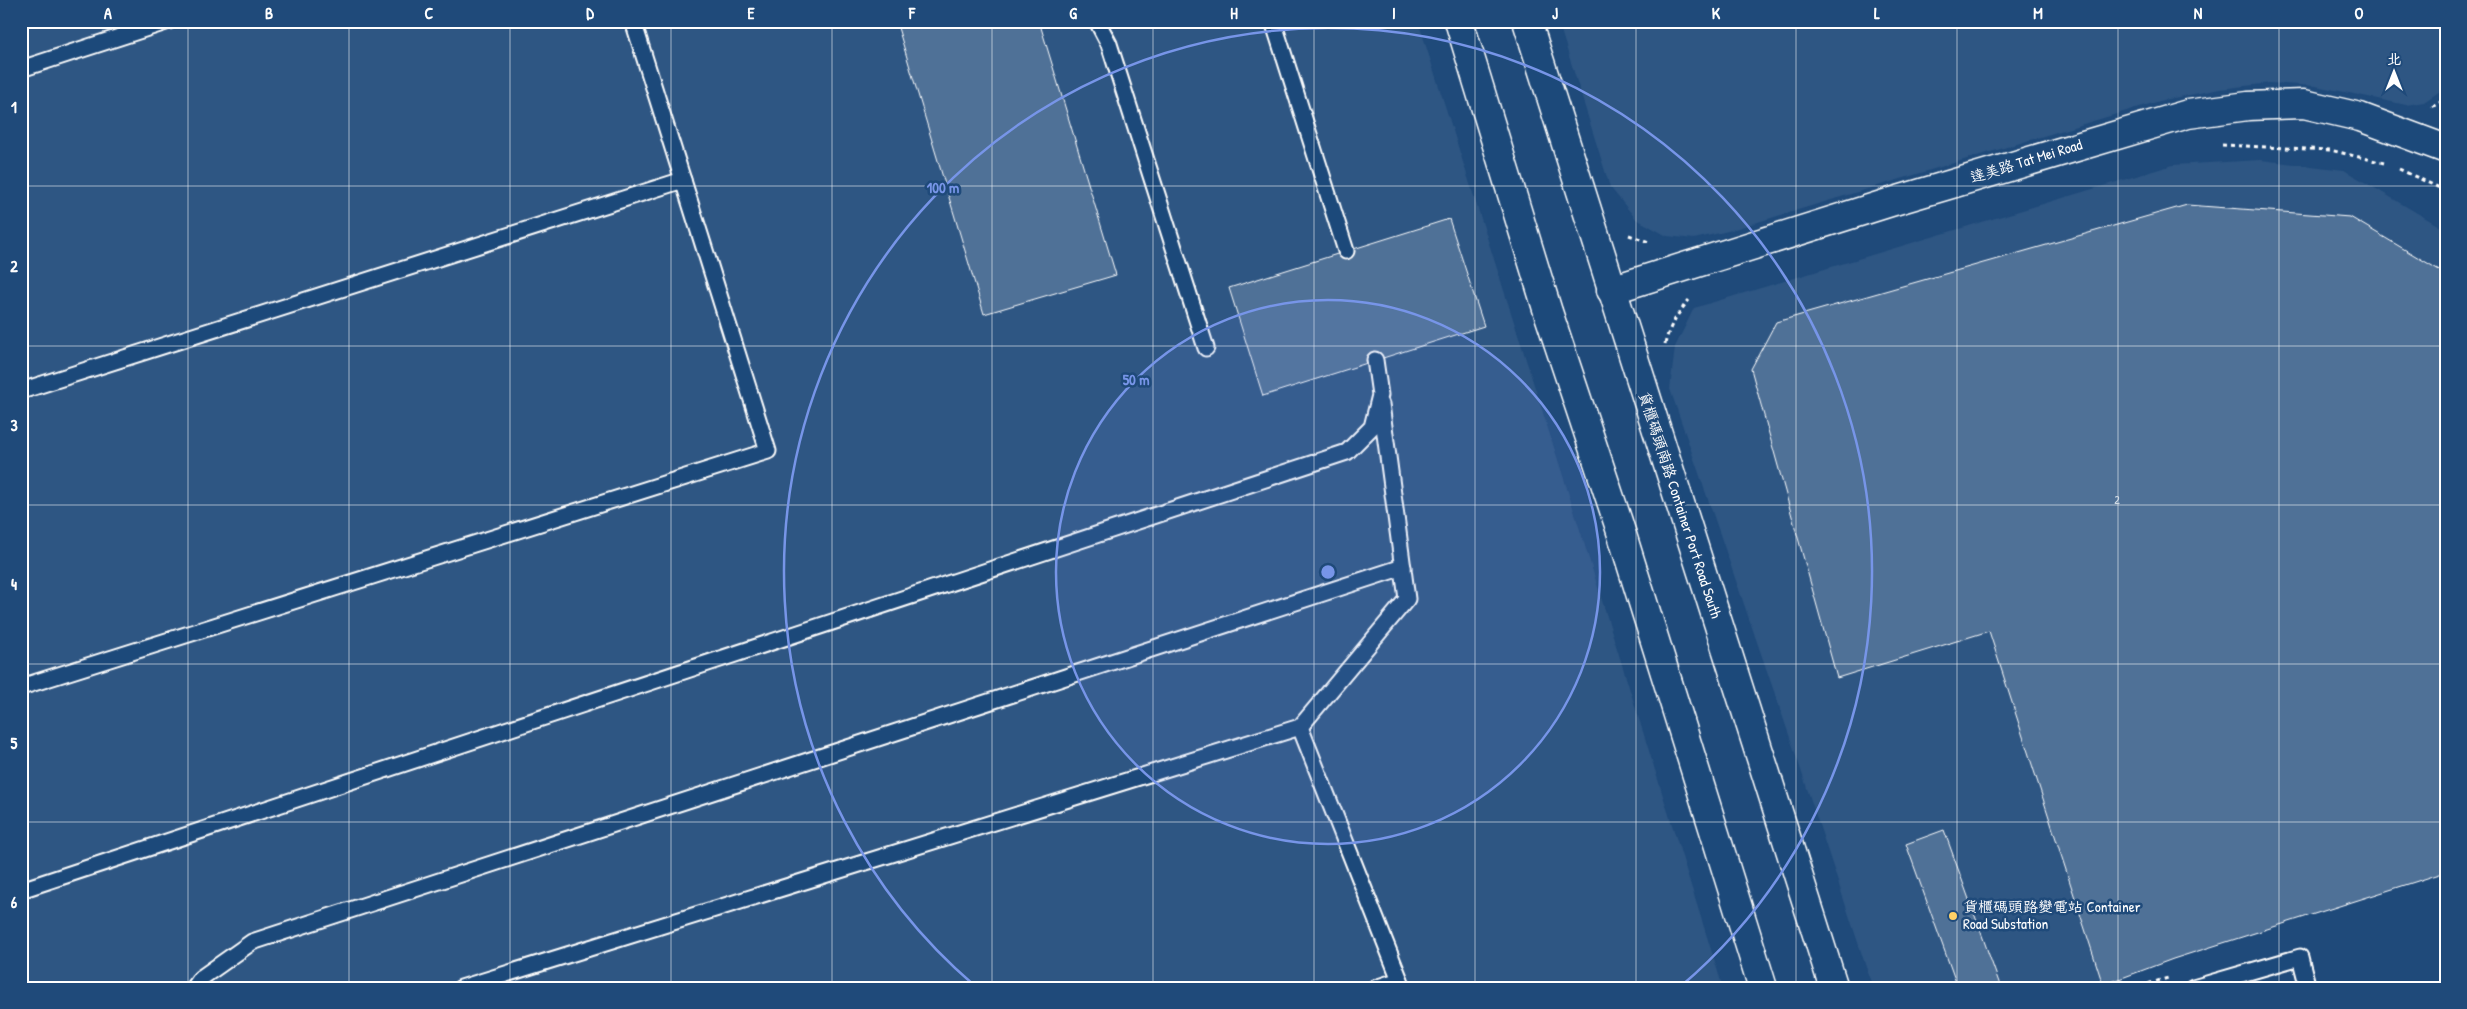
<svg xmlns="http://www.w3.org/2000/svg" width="2467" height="1009" font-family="'Patrick Hand','LXGW WenKai TC',sans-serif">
<rect width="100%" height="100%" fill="#1f4a7a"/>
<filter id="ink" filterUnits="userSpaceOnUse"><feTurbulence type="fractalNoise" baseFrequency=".02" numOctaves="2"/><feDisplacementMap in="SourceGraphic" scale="10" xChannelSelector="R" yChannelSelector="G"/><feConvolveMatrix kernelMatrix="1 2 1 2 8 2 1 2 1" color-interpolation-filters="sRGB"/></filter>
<g filter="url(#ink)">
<g fill="#2e5683">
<path d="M21 21H1418L1565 482 1723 988H21Z"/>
<path d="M1558 21H2446V87L2424 102 2406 105 2316 86 2270 83 2220 89 2163 100 1728 231 1694 239 1667 236 1636 219 1610 187Z"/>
<path d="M2261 160 2344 170 2446 230V872L2173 959 2094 988H1873L1798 761 1670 389 1675 347 1694 308 2173 165Z"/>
</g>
<g fill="#507197" stroke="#fff">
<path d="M896 21H1039L1116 275 984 314Z"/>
<path d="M2187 205 2350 217 2446 274V872L2173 959 2103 985 1989 631 1837 678 1751 369 1776 322Z"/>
<path d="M1449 219 1484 326 1263 396 1229 288Z"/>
<path d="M1944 830 2001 988H1958L1906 844Z"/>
</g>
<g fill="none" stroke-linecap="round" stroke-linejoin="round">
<g stroke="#fff" stroke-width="19">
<g id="service">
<path d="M1097 21 1109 44 1206 348"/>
<path d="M1273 21 1346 251"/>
<path d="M21 69 169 21"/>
<path d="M21 391 683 180"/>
<path d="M21 687 768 451 633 21"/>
<path d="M1300 727 1400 980"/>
<path d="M21 890 1347 452 1372 427 1380 395 1375 360"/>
<path d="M194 988 201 978 252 942 1403 567"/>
<path d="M461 988 1300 727 1407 599 1381 404"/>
<path d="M1375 988 1400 980 1403 988"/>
<path d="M2193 988 2300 957 2308 988"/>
</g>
</g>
<g stroke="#fff" stroke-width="31">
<path id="minor" d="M1611 290 1891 202 2188 114 2248 106 2304 104 2360 117 2446 149"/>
</g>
<g stroke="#fff" stroke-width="31">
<g id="tertiary">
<path d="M1459 21 1548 312 1618 522 1763 988"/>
<path d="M1527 21 1834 988"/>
</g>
</g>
<g stroke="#fff" stroke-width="3" stroke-dasharray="4 4" stroke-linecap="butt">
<path d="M2432 107 2446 99"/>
<path d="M2222 145 2330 150 2384 163"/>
<path d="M2399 169 2446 191"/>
<path d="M1629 235 1649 242"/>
<path d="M1665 344C1669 327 1677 314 1689 300"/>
<path d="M2133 988 2168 978"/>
</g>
<use href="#service" stroke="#1f4a7a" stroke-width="15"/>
<use href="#minor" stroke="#1f4a7a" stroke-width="28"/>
<use href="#tertiary" stroke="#1f4a7a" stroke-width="28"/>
</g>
</g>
<path fill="none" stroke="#fff" stroke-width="1" stroke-opacity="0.55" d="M188 21V988M349 21V988M510 21V988M671 21V988M832 21V988M992 21V988M1153 21V988M1314 21V988M1475 21V988M1636 21V988M1796 21V988M1957 21V988M2118 21V988M2279 21V988M21 186H2446M21 346H2446M21 505H2446M21 664H2446M21 822H2446"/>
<circle cx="1328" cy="572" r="272" fill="#7795e8" fill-opacity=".12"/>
<g fill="none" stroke="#7795e8" stroke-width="2.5">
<circle cx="1328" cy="572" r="272"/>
<path d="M975 986A544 544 0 1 1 1681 986"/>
</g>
<circle fill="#ffd166" stroke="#1f4a7a" stroke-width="2" cx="1953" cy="916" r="5"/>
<g text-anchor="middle" stroke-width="5" stroke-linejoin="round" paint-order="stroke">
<g font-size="12" fill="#d3dce5">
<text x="2117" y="504">2</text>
</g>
<g font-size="15" fill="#fff" stroke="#1f4a7a">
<text transform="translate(2026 161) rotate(-17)" y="5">達美路 Tat Mei Road</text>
<text transform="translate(1680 505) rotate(72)" y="5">貨櫃碼頭南路 Container Port Road South</text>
</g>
<g font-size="15" fill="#fff" stroke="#1f4a7a" text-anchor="start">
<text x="1963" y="912">貨櫃碼頭路變電站 Container<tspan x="1963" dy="17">Road Substation</tspan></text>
</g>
</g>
<circle cx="1328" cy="572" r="8" fill="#7795e8" stroke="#1f4a7a" stroke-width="2.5"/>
<g font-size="15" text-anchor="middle" font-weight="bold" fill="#7795e8" stroke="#1f4a7a" stroke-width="5" stroke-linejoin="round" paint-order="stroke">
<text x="943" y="193">100 m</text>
<text x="1136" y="385">50 m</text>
</g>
<rect width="2467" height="1009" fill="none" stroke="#1f4a7a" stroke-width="55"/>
<g transform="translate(2394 72)" stroke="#1f4a7a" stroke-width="4" paint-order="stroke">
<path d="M0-4L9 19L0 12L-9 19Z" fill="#ffffff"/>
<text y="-8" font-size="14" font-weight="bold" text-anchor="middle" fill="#ffffff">北</text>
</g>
<rect x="28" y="28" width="2412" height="954" fill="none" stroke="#fff" stroke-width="2"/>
<g font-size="16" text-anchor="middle" font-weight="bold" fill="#fff">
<text x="108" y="19">A</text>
<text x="269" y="19">B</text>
<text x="429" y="19">C</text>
<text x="590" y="19">D</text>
<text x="751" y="19">E</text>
<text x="912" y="19">F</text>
<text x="1073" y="19">G</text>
<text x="1234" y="19">H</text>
<text x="1394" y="19">I</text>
<text x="1555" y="19">J</text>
<text x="1716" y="19">K</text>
<text x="1877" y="19">L</text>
<text x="2038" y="19">M</text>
<text x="2198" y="19">N</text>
<text x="2359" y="19">O</text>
<text x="14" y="113">1</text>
<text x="14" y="272">2</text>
<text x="14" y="431">3</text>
<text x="14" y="590">4</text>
<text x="14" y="749">5</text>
<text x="14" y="908">6</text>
</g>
</svg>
